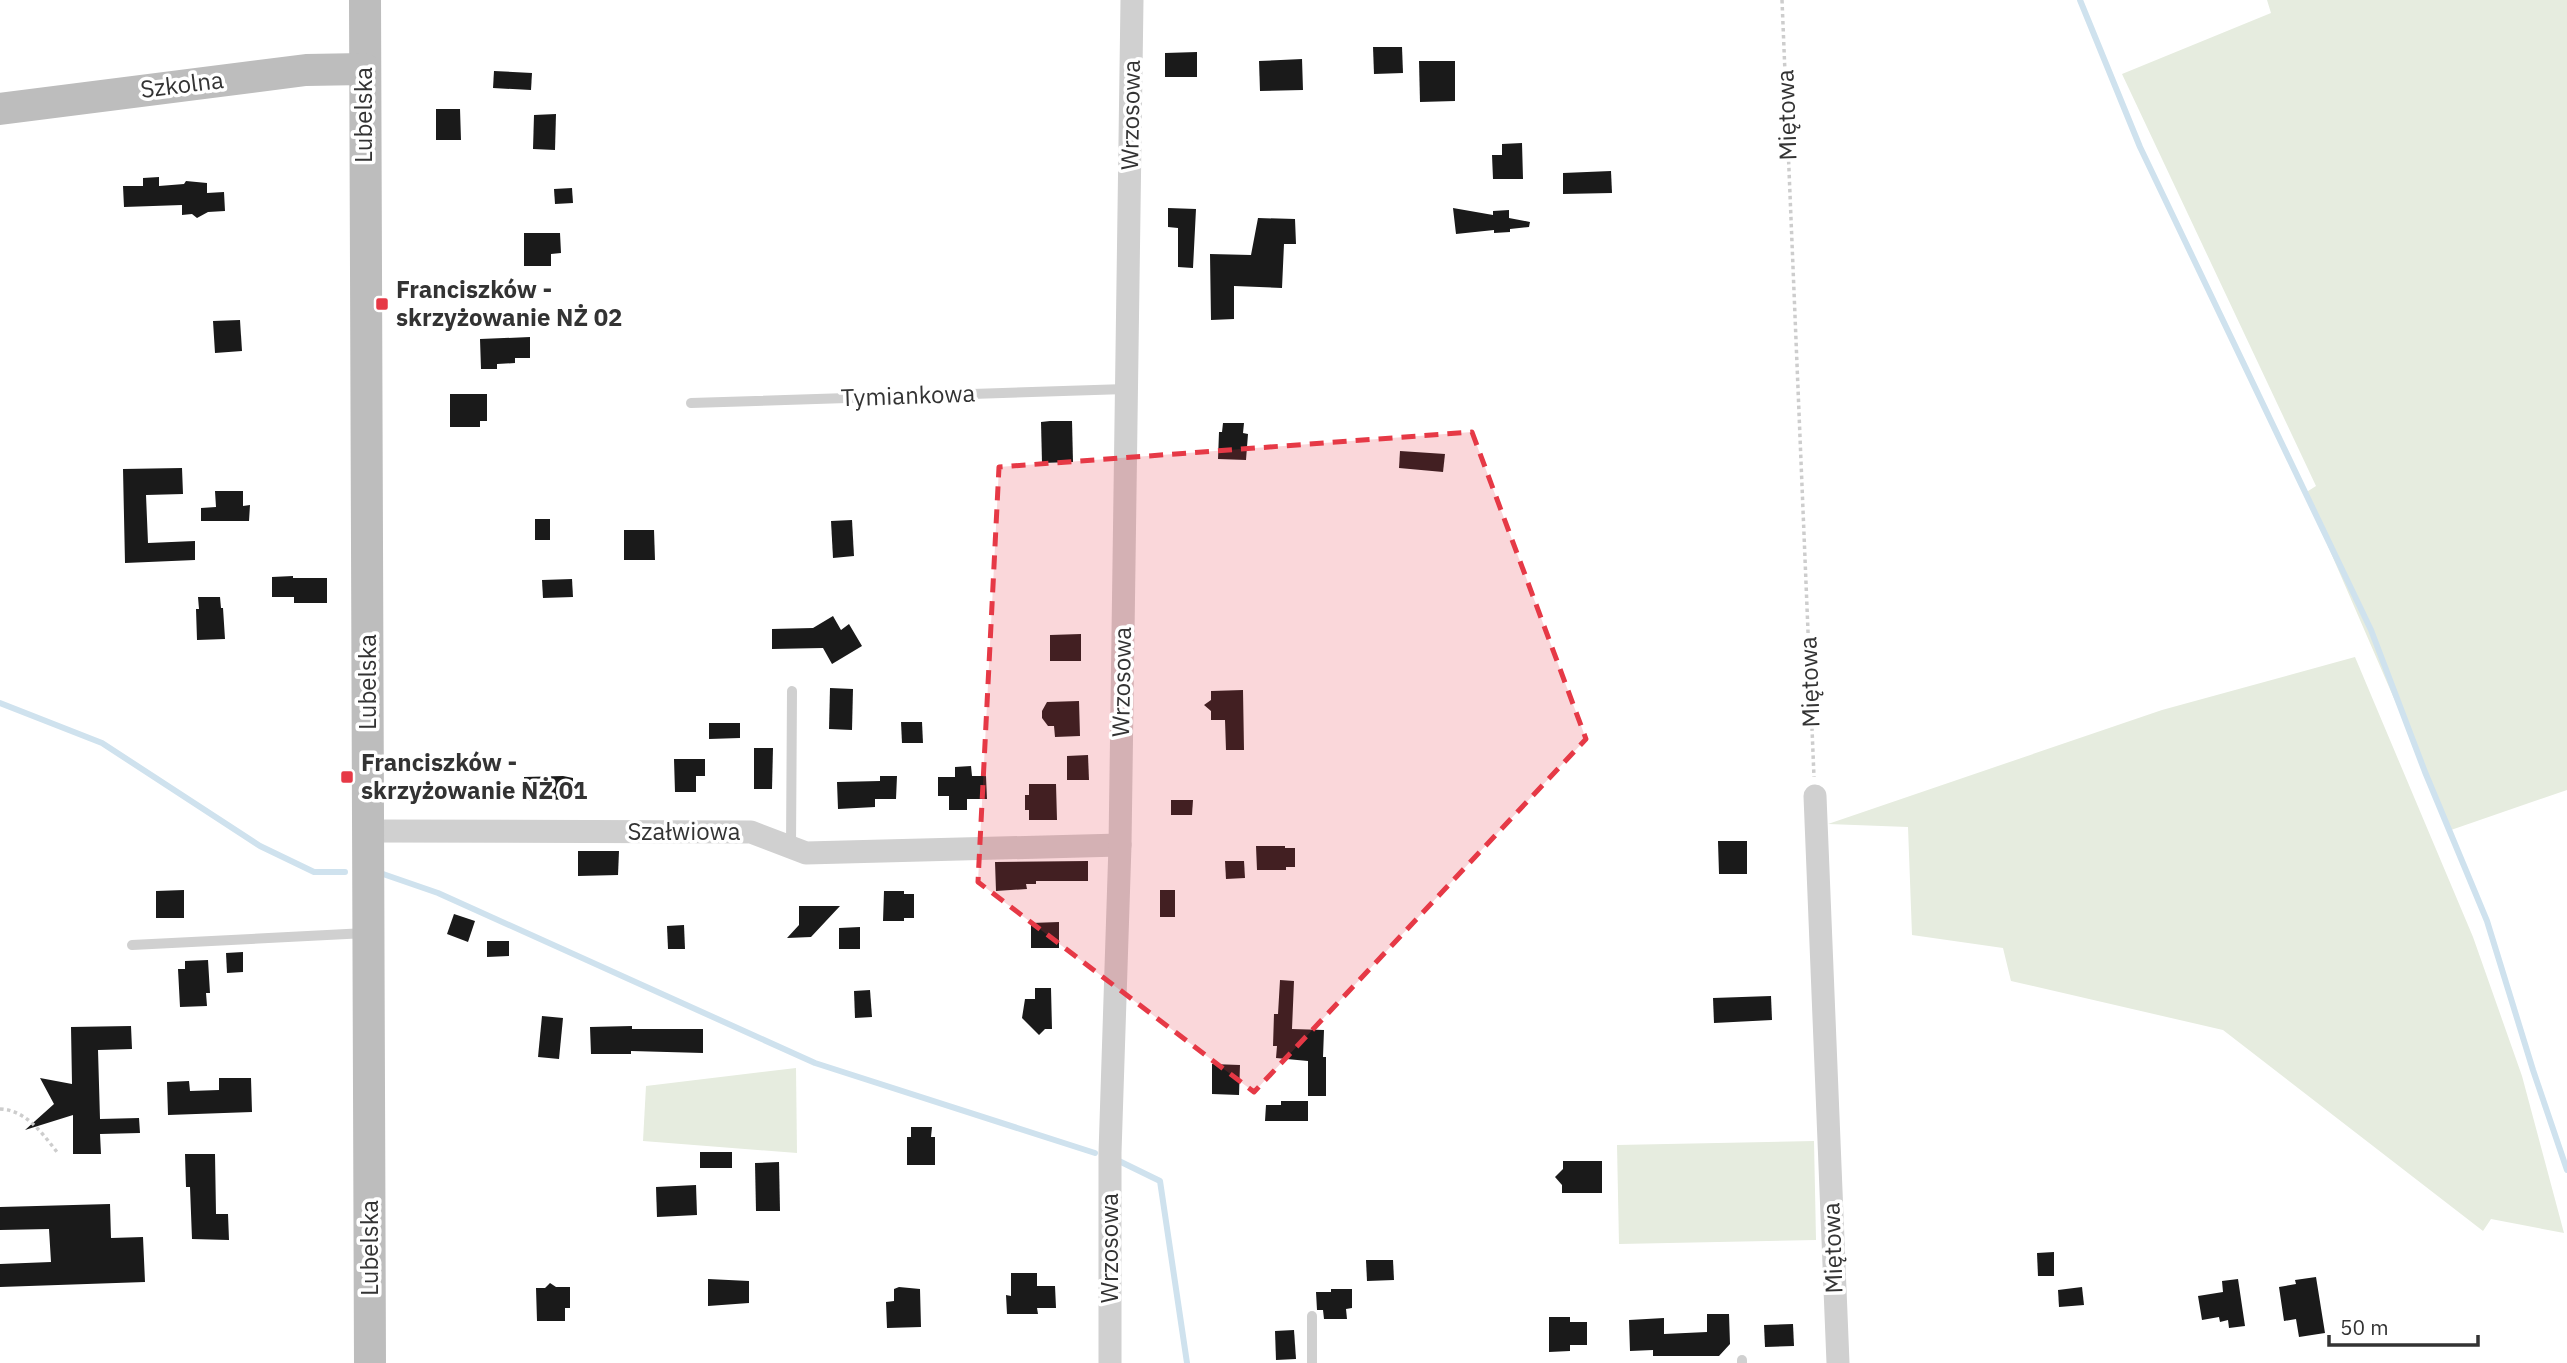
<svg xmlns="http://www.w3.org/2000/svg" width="2567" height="1363" font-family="'IBM Plex Sans',sans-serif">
<rect width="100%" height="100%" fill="#fff"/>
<g fill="#e6ecdf">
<path d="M2267 0H2567V790L2451 830 2305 493 2316 486 2122 74 2271 13Z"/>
<path d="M2355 657 2473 937 2522 1076 2564 1233 2491 1219 2483 1231 2223 1030 2011 981 2003 948 1912 935 1908 827 1828 824 2162 710Z"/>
<path d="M796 1068 797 1153 643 1141 646 1086Z"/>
<path d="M1814 1141 1816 1240 1619 1244 1617 1145Z"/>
</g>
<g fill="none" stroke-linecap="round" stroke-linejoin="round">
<g stroke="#cfe2ee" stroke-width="6">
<path d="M2080 0 2140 147 2371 630 2425 772 2487 921 2533 1070 2567 1170"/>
<path d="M0 703 102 743 260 846 314 872H345"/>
<path d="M383 874 438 893 815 1063 1095 1153"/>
<path d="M1119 1161 1160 1181 1187 1363"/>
</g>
</g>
<g fill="#1a1a1a">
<path d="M1373 47H1402L1403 73 1374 74Z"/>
<path d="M1197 52V77H1165V53Z"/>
<path d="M1302 59 1303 90 1260 91 1259 61Z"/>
<path d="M1419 61H1455V101L1420 102Z"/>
<path d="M494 71 532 73 531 90 493 88Z"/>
<path d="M436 109H460L461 140H436Z"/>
<path d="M556 114 555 150 533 149 534 115Z"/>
<path d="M1522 143 1523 179H1493L1492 155H1502V144Z"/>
<path d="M1611 171 1612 193 1563 194V173Z"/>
<path d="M159 177V186L184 184 186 181 207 183V193L224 192 225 211 208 212 197 218 192 214 182 215V205L124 207 123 186H143V178Z"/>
<path d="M572 188 573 203 555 204 554 189Z"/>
<path d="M1168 208 1196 209 1193 268 1178 267V228L1168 227Z"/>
<path d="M1453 208 1493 215V211L1509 210V218L1530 222 1529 227 1510 229V232L1494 233V230L1456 234Z"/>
<path d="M1258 218 1295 219 1296 244H1284L1282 288 1234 286V319L1211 320 1210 254 1251 255Z"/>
<path d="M524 233H560L561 253 551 254V266H524Z"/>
<path d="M240 320 242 351 215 353 213 321Z"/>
<path d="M530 337V358H515V363L497 364V369H481L480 339Z"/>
<path d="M450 394H487V421H480V427H450Z"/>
<path d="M1050 421H1072L1073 462 1042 463 1041 422Z"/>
<path d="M1223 423H1244L1243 433 1248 434 1246 460 1218 459 1219 432H1222Z"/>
<path d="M1400 451 1445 454 1443 472 1399 468Z"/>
<path d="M182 468 183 494 146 495 148 543 195 541V560L125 563 123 469Z"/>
<path d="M215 491H243V506L250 505 249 521H201V508L216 507Z"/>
<rect x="535" y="519" width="15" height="21"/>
<path d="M852 520 854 556 833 558 831 521Z"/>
<path d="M624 530H654L655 560H624Z"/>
<path d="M293 576V578H327V603H294V597H272V577Z"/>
<path d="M572 579 573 597 543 598 542 580Z"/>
<path d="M198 597H220L221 608H223L225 639 197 640 196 609H199Z"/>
<path d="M833 616 841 630 849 624 862 646 832 664 823 648 772 649V629L813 628Z"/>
<path d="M1081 634V661H1050V635Z"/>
<path d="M830 688 853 689 852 730 829 729Z"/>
<path d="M1243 690 1244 750H1226L1225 720H1211V711L1204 705 1211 700V691Z"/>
<path d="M1079 701 1080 736 1055 737 1054 726H1048L1042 718V711L1047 702Z"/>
<path d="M901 722H922L923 743H902Z"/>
<path d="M709 723H740V738L709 739Z"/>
<path d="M754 748H773L772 789H754Z"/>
<path d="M1088 755 1089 780H1067V756Z"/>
<path d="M674 759H705V776H696V792H675Z"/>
<path d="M971 766 972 776H986L987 799H967V810H949V796H938V777H955V767Z"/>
<path d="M563 776 573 778V799L524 801V777Z"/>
<path d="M880 776H897L896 799H875V807L838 809 837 782 880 781Z"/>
<path d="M1029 784H1056L1057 820H1029V810H1025V795H1029Z"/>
<path d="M1171 800H1193L1192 815H1171Z"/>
<path d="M1718 841H1747V874H1719Z"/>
<path d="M1256 846H1285V848H1295V867H1286V870H1257Z"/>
<path d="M578 851H619L618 875 578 876Z"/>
<path d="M1088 861V881H1036V884H1026L1027 889 996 891 995 862Z"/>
<path d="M1225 861H1244L1245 878 1226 879Z"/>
<path d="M184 890V918H156V891Z"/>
<rect x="1160" y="890" width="15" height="27"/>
<path d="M884 891H904V894H914V918H904V921H883Z"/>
<path d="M799 906H840L811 937 787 938 799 925Z"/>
<path d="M454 914 475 921 468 942 447 934Z"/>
<path d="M1059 922V948H1031V923Z"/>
<path d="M684 925 685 949H668L667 926Z"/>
<path d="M860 927V949H839V928Z"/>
<path d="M487 941H509V956L487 957Z"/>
<path d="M243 952V972L227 973 226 953Z"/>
<path d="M208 960 210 993H206L207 1006 180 1007 178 969H185V961Z"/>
<path d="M1280 980 1294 981 1292 1029 1324 1030 1323 1057H1326V1096H1308V1061L1276 1058 1277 1046H1273L1274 1014H1278Z"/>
<path d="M1035 988H1051L1052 1029H1045L1039 1035 1022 1018 1025 999H1035Z"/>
<path d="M870 990 872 1017 855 1018 854 991Z"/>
<path d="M1771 996 1772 1020 1714 1023 1713 998Z"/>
<path d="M542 1016 563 1018 559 1059 538 1057Z"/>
<path d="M131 1026 132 1049 98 1050 100 1119 139 1118 140 1133 100 1134 101 1154H73V1115L25 1130 54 1104 40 1078 72 1084 71 1027Z"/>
<path d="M632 1026V1029H703V1053L631 1051V1054H591L590 1027Z"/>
<path d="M1212 1064 1240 1065 1239 1095 1212 1094Z"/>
<path d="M219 1078H251L252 1112 168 1115 167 1082 189 1081 190 1091 219 1090Z"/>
<path d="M1281 1101H1308V1121H1265L1266 1105H1281Z"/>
<path d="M911 1127H932L931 1137H935V1165H907V1137H911Z"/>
<rect x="700" y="1152" width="32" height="16"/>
<path d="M185 1154H215L216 1214H228L229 1240 192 1239 190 1187H186Z"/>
<path d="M1563 1161H1602V1193H1562V1185L1555 1177 1563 1169Z"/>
<path d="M779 1162 780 1211H756L755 1163Z"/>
<path d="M696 1185 697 1215 657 1217 656 1187Z"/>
<path d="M110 1204 111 1238 143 1237 145 1282 0 1287V1264L51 1262 49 1229 0 1230V1207Z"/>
<path d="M2054 1252V1276H2038L2037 1253Z"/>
<path d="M1366 1260H1393L1394 1280 1367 1281Z"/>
<path d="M1011 1273H1037V1286H1055L1056 1308H1037L1038 1314H1007L1006 1295 1011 1296Z"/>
<path d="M2316 1277 2325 1333 2299 1337 2296 1319 2284 1321 2279 1287 2296 1284 2295 1280Z"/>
<path d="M708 1279 749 1281V1303L708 1306Z"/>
<path d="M2238 1279 2245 1326 2229 1328 2228 1320 2220 1322 2219 1317 2202 1320 2198 1296 2223 1292 2222 1281Z"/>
<path d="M550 1283 556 1287H570V1308H565V1321H537L536 1288H545Z"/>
<path d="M899 1287 920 1289 921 1327 887 1328 886 1302 894 1301V1289Z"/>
<path d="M2082 1287 2084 1305 2059 1307 2058 1290Z"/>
<path d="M1331 1289H1352V1308L1346 1309 1347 1319H1324L1323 1310H1317L1316 1292H1331Z"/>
<path d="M1707 1314H1729L1730 1344 1719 1356H1653V1350L1630 1351 1629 1320 1664 1318V1334L1707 1332Z"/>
<path d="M1549 1317H1570V1322H1587V1345H1570V1351L1549 1352Z"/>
<path d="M1793 1324 1794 1346 1765 1347 1764 1325Z"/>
<path d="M1294 1330 1296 1359 1276 1360 1275 1331Z"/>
</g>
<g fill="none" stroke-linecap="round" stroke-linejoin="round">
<g stroke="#cdcdcd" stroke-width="3.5" stroke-dasharray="3.5 3.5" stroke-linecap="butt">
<path d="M1782 0 1814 777"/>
<path d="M0 1109C26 1110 42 1133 57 1152"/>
</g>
<g stroke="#d0d0d0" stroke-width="10">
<path d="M691 403 1126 389"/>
<path d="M791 847 792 691"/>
<path d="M132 945 366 933"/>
<path d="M1312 1316V1363"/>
<path d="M1742 1363V1360"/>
</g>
<g stroke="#d0d0d0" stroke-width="23">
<path d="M1815 796 1838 1363"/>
<path d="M369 831 751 832 806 853 1120 845"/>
<path d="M1110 1363V1153L1120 845 1132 0"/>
</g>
<g stroke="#bdbdbd" stroke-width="32">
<path d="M365 0 370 1363"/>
<path d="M0 109 306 70 364 69"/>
</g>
</g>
<path fill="#e63946" fill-opacity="0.2" stroke="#e63946" stroke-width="5" stroke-dasharray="14 9" stroke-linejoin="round" d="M1472 432 1586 739 1254 1092 978 882 999 467Z"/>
<g fill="#e63946" stroke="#fff" stroke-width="2.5">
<rect x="375" y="297" width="14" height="14" rx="3.5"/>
<rect x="340" y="770" width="14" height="14" rx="3.5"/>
</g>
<g text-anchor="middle" stroke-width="7" stroke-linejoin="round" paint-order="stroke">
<g font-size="24" fill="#333" stroke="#fff">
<text transform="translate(182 85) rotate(-7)" y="8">Szkolna</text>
<text transform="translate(364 115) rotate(-90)" y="8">Lubelska</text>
<text transform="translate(1131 115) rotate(-89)" y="8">Wrzosowa</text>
<text transform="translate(1787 115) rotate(-92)" y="8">Miętowa</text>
<text transform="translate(908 396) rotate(-2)" y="8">Tymiankowa</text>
<text transform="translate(368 682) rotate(-90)" y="8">Lubelska</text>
<text transform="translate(1122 682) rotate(-89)" y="8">Wrzosowa</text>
<text transform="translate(1810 682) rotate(-92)" y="8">Miętowa</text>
<text x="684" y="840">Szałwiowa</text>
<text transform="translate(370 1248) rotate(-90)" y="8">Lubelska</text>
<text transform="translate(1110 1248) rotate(-90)" y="8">Wrzosowa</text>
<text transform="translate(1833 1248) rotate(-92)" y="8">Miętowa</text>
</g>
<g font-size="24" font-weight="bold" fill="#333" stroke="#fff" text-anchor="start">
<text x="396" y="298">Franciszków -<tspan x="396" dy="28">skrzyżowanie NŻ 02</tspan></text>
<text x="361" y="771">Franciszków -<tspan x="361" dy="28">skrzyżowanie NŻ 01</tspan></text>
</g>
</g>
<path d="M2329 1335v10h149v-10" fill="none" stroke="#333333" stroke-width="3.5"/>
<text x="2340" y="1335" font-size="21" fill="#333333" stroke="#ffffff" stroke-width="5" paint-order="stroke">50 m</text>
</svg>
